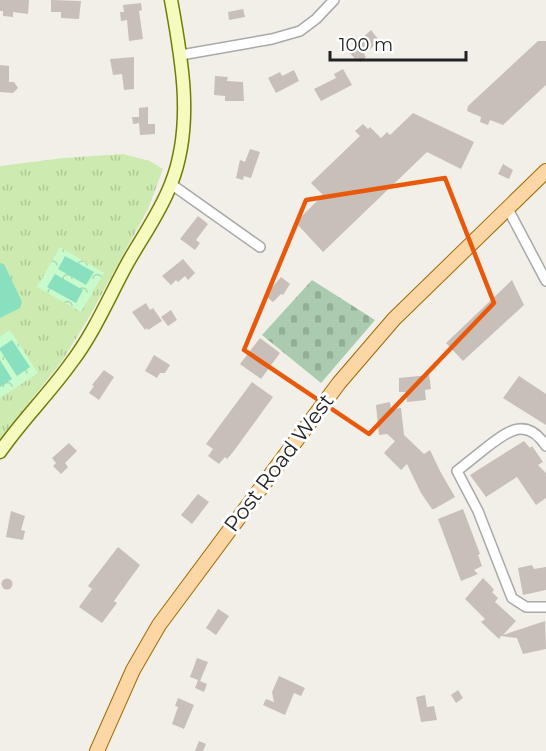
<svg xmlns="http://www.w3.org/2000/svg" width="546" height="751" font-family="Montserrat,sans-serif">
<defs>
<pattern id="grass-tufts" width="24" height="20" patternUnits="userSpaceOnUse" patternTransform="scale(1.5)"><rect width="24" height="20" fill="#cdebb0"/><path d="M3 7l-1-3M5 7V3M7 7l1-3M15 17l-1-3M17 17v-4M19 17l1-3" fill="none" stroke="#b0c997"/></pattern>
<pattern id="cemetery-stones" width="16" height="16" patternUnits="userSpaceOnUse" patternTransform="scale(1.5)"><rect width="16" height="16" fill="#aacbaf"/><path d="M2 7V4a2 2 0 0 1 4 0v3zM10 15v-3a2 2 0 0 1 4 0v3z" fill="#92ae96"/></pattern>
<pattern id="park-crowns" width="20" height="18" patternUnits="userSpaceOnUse" patternTransform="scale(1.5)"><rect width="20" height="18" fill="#c8facc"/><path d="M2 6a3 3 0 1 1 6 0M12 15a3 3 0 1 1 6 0" fill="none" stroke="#acd6af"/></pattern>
</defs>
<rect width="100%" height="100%" fill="#f2efe9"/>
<path fill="url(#grass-tufts)" d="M123 154 150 161 163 169 148 209 88 319 62 361 0 439V166L64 158Z"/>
<path fill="url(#cemetery-stones)" d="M312 280 375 320 321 383 262 335Z"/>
<g fill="url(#park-crowns)">
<path d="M60 247 104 273 81 312 37 287Z"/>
<path d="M10 330 38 373 0 398V337Z"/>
</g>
<g fill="#88e0be">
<path d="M65 256 94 272 86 285 58 269Z"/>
<path d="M0 263 4 264 22 302 20 308 0 318Z"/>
<path d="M55 274 83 290 76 303 47 287Z"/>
<path d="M12 340 30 367 17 376 0 350V348Z"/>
<path d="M0 360 12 379 0 387Z"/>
</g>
<g fill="#c7bfb8">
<path d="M0 0H29L28 14 13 12V17L3 16V11H0Z"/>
<path d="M51 0 81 1 79 19 61 18V12H51Z"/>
<path d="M141 3 142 10 139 11 143 39 129 41 127 20 121 21 120 12H124L123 5Z"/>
<path d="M243 9 245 17 229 20 228 12Z"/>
<path d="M371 30 378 39 373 43 375 45 364 54 366 57 360 62 358 58 356 60 348 51Z"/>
<path d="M538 41H546V85L503 125 490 120 488 125 480 122 481 117 467 111 468 106Z"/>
<path d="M134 57V89L124 90 122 74 113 75 110 59Z"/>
<path d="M0 65 9 66V82H14L18 88 13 93 0 92Z"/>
<path d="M343 69 352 85 321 101 314 89 336 78 334 74Z"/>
<path d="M294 70 299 81 276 93 268 78 280 72 282 76Z"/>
<path d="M215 76 228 77 227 81 243 82 244 101H225V96L214 95Z"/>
<path d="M148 107V124H155V134L140 135 139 123 133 124 132 117H139V108Z"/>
<path d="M413 113 474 142 461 169 427 152 323 252 297 224V221L323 195 311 183 360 136 355 131 363 124 368 129 370 127 381 138 387 132 390 135Z"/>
<path d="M250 149 260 152 251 178 244 176 243 180 236 178 240 160 245 162Z"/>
<path d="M503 164 513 170 509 179 498 174Z"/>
<path d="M198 216 208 224 196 240 200 243 195 250 180 239Z"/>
<path d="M183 259 195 273 188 280 185 276 178 282 176 280 171 285 162 276Z"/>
<path d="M281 277 290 284 283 295 281 294 273 302 267 297 269 293 268 292Z"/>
<path d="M512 280 524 305 463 361 446 343Z"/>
<path d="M146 303 150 310 153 308 162 321 148 330 147 328 145 330 132 312Z"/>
<path d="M171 310 177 320 168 326 161 317Z"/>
<path d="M260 338 280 353 261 379 240 364Z"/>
<path d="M154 355 170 365 165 373H160L157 378 145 371Z"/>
<path d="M104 370 114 377 99 400 89 393 94 386 92 385Z"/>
<path d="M429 375 431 389 425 390 426 400 407 402 406 392H399V378Z"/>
<path d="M519 376 546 394V425L503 398Z"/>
<path d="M252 382 273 397 233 452 227 459 225 457 219 464 208 456 213 449 206 444Z"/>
<path d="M390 402 391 409 401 408 404 435 424 454 430 450 440 471 455 497 434 509H432L421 493 407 464 401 470 384 453 395 441 387 434 379 435 376 405Z"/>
<path d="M524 441 530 448 532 446 543 462 538 465 546 473V498L536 505 517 477 486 497 470 475Z"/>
<path d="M69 443 77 451 65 463 68 467 61 474 53 466 56 463 52 458Z"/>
<path d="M198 494 209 502 192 524 181 515Z"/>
<path d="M463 509 480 554 478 555 482 566 474 570 478 574 461 581 438 519Z"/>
<path d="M11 511 25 516 21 530 25 531 23 540 6 537Z"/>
<path d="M118 547 140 565 114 601 117 603 102 623 79 607 92 589 88 586Z"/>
<path d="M532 565 534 569 546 567V590L523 595 518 568Z"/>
<path d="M483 578 490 585 494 590 492 592 498 598 495 602 516 621 503 635 545 621 546 649 523 654 517 638 501 636 499 639 481 622 485 619 465 599Z"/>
<circle cx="7" cy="584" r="5.5"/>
<path d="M218 609 229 616 216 635 206 628Z"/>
<path d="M197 658 208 662 200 681 207 684 204 692 195 688 198 680 190 677Z"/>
<path d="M279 676 305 688 301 696 294 693 285 715 263 705 266 699 274 702 272 692Z"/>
<path d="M458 690 463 698 456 703 451 695Z"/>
<path d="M425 695 427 707 434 706 437 720 421 722 416 697Z"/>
<path d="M178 698 194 705 184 729 172 724 178 707 175 706Z"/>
<path d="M199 741 206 744 203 751H195Z"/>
</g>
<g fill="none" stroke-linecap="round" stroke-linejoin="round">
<g stroke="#a9a9a9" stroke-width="12">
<g id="street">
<path d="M181 55 272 39 300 31 316 19 334 0"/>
<path d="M171 184 260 247"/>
<path d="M508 209 546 281"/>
<path d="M546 446C527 417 509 430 487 447 477 455 467 463 457 471L478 511 512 598 526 607H546"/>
</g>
</g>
<g stroke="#707d05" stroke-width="15">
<path id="secondary" d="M0 452C21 421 49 394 71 363 94 333 109 297 127 264 142 237 160 213 171 184 194 126 182 60 171 0"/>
</g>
<g stroke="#a06b00" stroke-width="16">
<path id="primary" d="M97 751 133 670 159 625 339 383 394 319 546 171"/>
</g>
<use href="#street" stroke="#fff" stroke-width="9"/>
<use href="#secondary" stroke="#f7fabf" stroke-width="12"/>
<use href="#primary" stroke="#fcd6a4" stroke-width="14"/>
</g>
<path fill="none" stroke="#e8590c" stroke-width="4.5" stroke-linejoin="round" d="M445 178 494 303 369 434 244 350 306 200Z"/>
<g text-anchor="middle" stroke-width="6" stroke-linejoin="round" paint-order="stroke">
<g font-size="21" fill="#222" stroke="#fff">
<text transform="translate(279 463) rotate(-53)" y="7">Post Road West</text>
</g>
</g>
<path d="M330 51v9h136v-9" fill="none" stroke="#222222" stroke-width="3"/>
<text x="339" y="51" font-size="18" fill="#222222" stroke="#ffffff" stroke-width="4.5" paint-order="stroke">100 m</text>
</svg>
